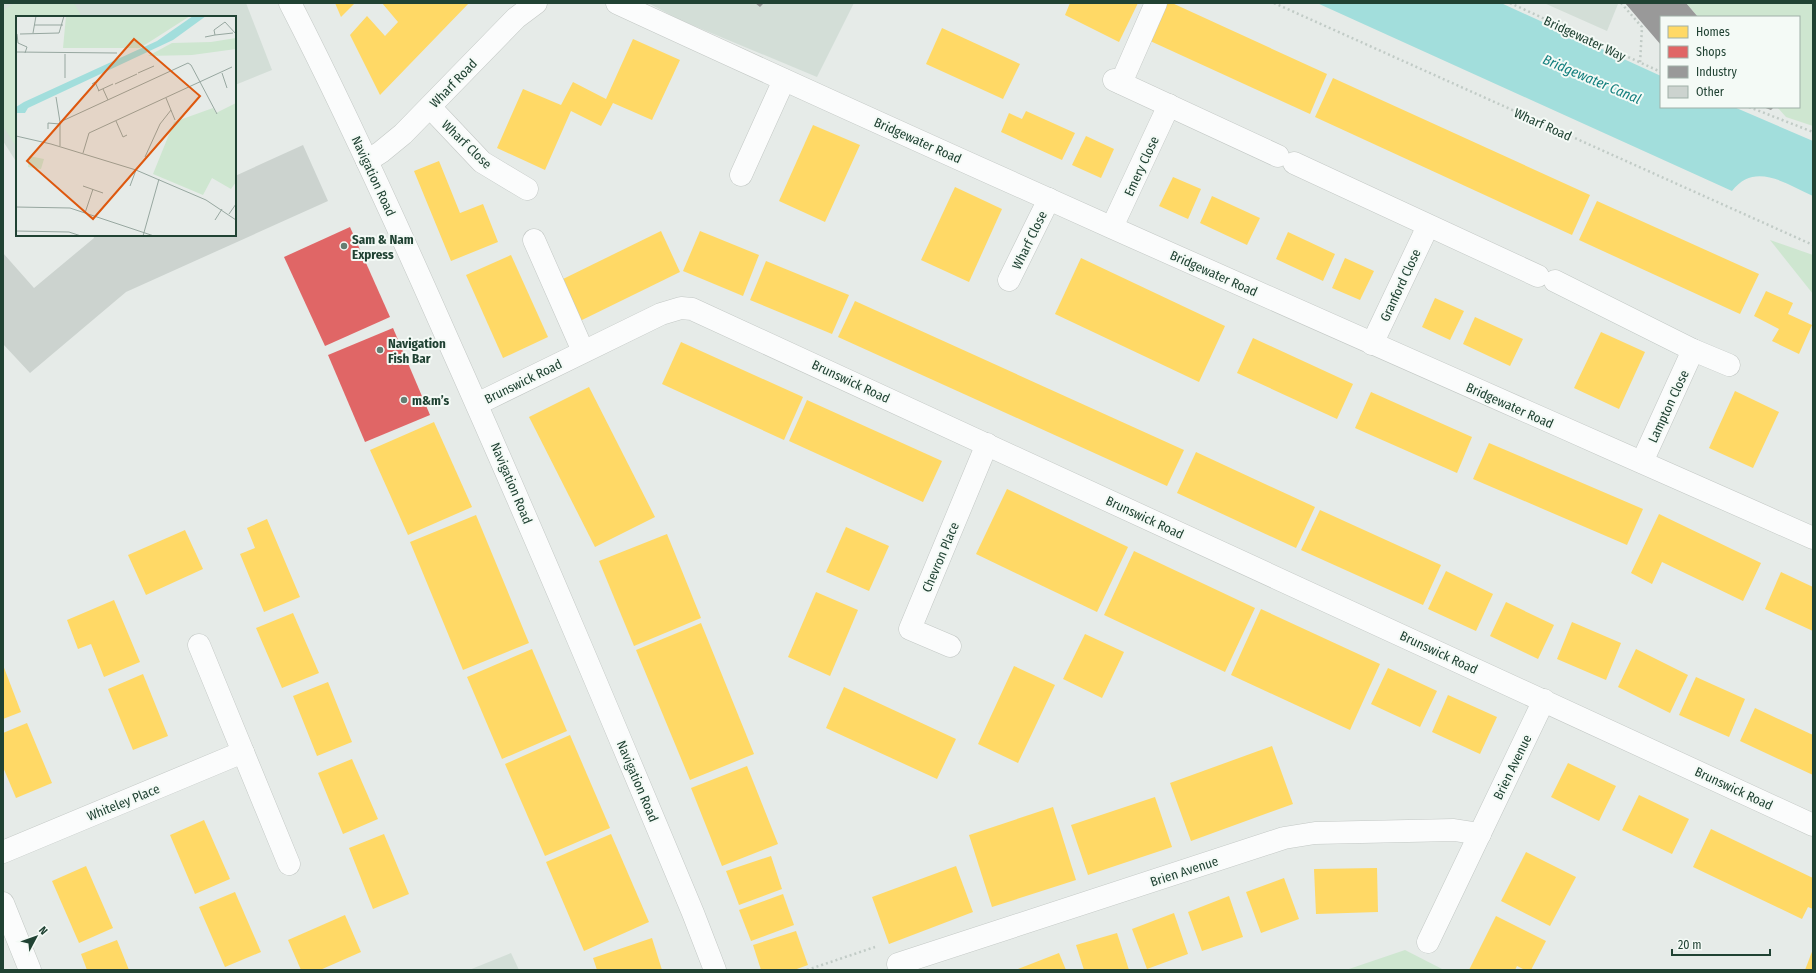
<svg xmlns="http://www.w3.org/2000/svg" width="1816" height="973" font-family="'Fira Sans Condensed',sans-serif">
<rect width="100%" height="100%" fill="#e6ebe8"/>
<g fill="#d3ded7">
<path d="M3 3H246L272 70 235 85V17H17V163L3 141Z"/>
<path d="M648 3H854L817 77 680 20Z"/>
<path d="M1544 3H1617L1618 4 1607 31Z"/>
<path d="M511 953 519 970H469Z"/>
</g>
<g fill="#cee6d0">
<path d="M14 3H74L82 17H17V148L3 126V11Z"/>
<path d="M1686 3H1813V126L1786 117 1777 107H1799V17H1698Z"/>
<path d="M1770 240 1813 255V294Z"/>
<path d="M1405 950 1444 970H1346Z"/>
</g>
<path fill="#a2dedc" d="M1317 3H1501L1661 76V107H1734L1813 141V196C1786 184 1755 161 1732 191Z"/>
<g fill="#ffd966">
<path d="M335 3H355L341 17Z"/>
<path d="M382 3H469L380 95 350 35 367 16 385 36 398 22Z"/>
<path d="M1070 3H1138L1119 42 1065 15Z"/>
<path d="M1164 3H1172L1327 74 1310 114 1148 40Z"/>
<path d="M942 28 1020 64 1003 99 926 64Z"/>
<path d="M633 39 680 60 652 120 613 103 601 126 571 111 545 170 497 148 523 89 561 105 573 82 606 99Z"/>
<path d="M1333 78 1590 195 1572 235 1315 117Z"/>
<path d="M1026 111 1075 133 1062 160 1001 132 1009 113 1022 119Z"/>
<path d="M813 125 860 145 825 222 779 201Z"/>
<path d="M1086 136 1114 149 1101 178 1072 165Z"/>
<path d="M439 161 460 213 483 204 498 242 451 261 414 171Z"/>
<path d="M1173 177 1201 189 1188 219 1159 206Z"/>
<path d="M955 187 1002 209 969 282 921 260Z"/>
<path d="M1212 196 1260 218 1247 245 1200 223Z"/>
<path d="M1597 201 1759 274 1740 314 1579 240Z"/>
<path d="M661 231 680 272 580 321 561 280Z"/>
<path d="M700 231 759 255 743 296 683 271Z"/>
<path d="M1288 232 1335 254 1323 281 1276 259Z"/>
<path d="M511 255 548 337 503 358 466 275Z"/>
<path d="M1081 258 1225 326 1199 382 1055 314Z"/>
<path d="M1345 258 1374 271 1360 300 1332 288Z"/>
<path d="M766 261 849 295 832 334 750 300Z"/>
<path d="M1766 291 1793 303 1788 314 1812 325 1799 354 1772 341 1779 329 1754 316Z"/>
<path d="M1435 298 1464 311 1450 340 1422 327Z"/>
<path d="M855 301 1184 450 1167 486 838 337Z"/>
<path d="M1475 317 1523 339 1510 366 1463 344Z"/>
<path d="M1601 332 1645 352 1619 409 1574 388Z"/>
<path d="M1253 338 1353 384 1337 419 1237 373Z"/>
<path d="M681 342 803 397 784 440 662 384Z"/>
<path d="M589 387 655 517 595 547 529 417Z"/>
<path d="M1735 391 1779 412 1753 468 1709 448Z"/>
<path d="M1371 392 1472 437 1457 473 1355 428Z"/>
<path d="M807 400 942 461 923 502 789 441Z"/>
<path d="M434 422 472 507 408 535 370 450Z"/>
<path d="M1489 443 1643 509 1627 545 1473 479Z"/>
<path d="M1196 452 1315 507 1296 548 1177 493Z"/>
<path d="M1007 489 1128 547 1097 612 976 554Z"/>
<path d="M1320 510 1441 565 1423 605 1301 550Z"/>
<path d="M1659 514 1761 563 1743 601 1662 562 1652 584 1631 573Z"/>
<path d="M476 515 529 643 463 670 410 542Z"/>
<path d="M267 519 300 597 264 612 240 554 255 548 247 528Z"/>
<path d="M846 527 889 546 869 591 826 572Z"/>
<path d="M185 530 203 569 146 595 128 555Z"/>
<path d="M667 534 701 618 634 646 599 561Z"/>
<path d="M1134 551 1255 608 1225 672 1104 615Z"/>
<path d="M1446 571 1493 594 1476 631 1428 609Z"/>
<path d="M1781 572 1813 587V631L1765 609Z"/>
<path d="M816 592 858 610 830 676 788 657Z"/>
<path d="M114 600 140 662 104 677 91 644 78 649 67 620Z"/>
<path d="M1506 602 1554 625 1538 659 1490 636Z"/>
<path d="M1261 609 1380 664 1350 730 1231 675Z"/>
<path d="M293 613 319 673 282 688 256 628Z"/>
<path d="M1572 622 1621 643 1606 680 1557 659Z"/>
<path d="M701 623 754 754 690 780 636 650Z"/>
<path d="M1085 634 1124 652 1102 698 1063 679Z"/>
<path d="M532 649 567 731 502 759 467 677Z"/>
<path d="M1636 649 1688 675 1670 713 1618 687Z"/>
<path d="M3 665 21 712 3 719Z"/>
<path d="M1014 666 1055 685 1018 763 978 744Z"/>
<path d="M1388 668 1437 691 1420 727 1371 704Z"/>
<path d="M143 674 168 736 133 750 108 689Z"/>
<path d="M1696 677 1745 699 1729 737 1679 715Z"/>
<path d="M328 682 352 742 317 756 293 696Z"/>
<path d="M844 687 956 739 937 779 826 728Z"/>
<path d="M1448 695 1497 717 1480 754 1432 732Z"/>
<path d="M1755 708 1813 735V775L1740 741Z"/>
<path d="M27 723 52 783 16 798 3 767V733Z"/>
<path d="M570 735 610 828 545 856 505 764Z"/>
<path d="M1272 746 1293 804 1191 841 1170 783Z"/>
<path d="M352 759 378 819 343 834 318 773Z"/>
<path d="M1568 763 1616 786 1599 821 1551 797Z"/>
<path d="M747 766 778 844 722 866 691 788Z"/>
<path d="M1639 795 1689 819 1672 854 1622 830Z"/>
<path d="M1155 797 1172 847 1088 875 1071 825Z"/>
<path d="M1053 807 1076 880 992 907 969 835Z"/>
<path d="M204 820 230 879 195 894 170 835Z"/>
<path d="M1711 829 1813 878V909L1808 907 1802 919 1693 867Z"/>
<path d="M384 834 409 894 373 909 349 848Z"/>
<path d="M611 834 649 922 584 951 546 862Z"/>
<path d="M1526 852 1576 877 1550 926 1501 901Z"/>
<path d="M771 856 782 889 739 905 726 871Z"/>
<path d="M86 866 113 928 79 943 52 881Z"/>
<path d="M956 866 973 912 889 944 872 897Z"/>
<path d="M1377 868 1378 912 1316 914 1314 869Z"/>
<path d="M1284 878 1299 919 1261 933 1246 892Z"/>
<path d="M235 892 261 952 225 967 199 907Z"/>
<path d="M783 894 794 925 751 941 739 910Z"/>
<path d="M1229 896 1243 937 1202 951 1188 912Z"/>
<path d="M1174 913 1188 954 1147 969 1132 929Z"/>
<path d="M345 915 361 952 320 970H301L288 940Z"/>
<path d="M1496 916 1546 941 1531 970H1525L1517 966 1515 970H1469Z"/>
<path d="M796 931 808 965 794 970H761L753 945Z"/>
<path d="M1117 933 1129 970H1084L1076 945Z"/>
<path d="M652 938 662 970H597L593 958Z"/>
<path d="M117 940 129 970H87L81 954Z"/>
<path d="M1813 949V970H1805Z"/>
<path d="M1059 953 1066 970H1018V969Z"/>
</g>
<g fill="#e06666">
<path d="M350 227 390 317 325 346 284 257Z"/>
<path d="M393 328 430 415 365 442 328 355Z"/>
</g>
<g fill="#999">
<path d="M755 3H764L760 7Z"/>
<path d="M1625 3H1686L1698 17H1661V45Z"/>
<path d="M1763 107H1774L1771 110Z"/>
</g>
<path fill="#ccd3cf" d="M303 145 328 201 126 292 30 373 3 344V253L34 288 94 238 93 235H235V176Z"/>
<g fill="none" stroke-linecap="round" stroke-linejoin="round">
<g stroke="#c3c8c5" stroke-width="23">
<g id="minor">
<path d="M290 3C348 116 400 231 451 347 535 535 614 724 693 913L715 970"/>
<path d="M617 3C1013 186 1413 361 1813 538"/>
<path d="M1114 80 1278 156"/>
<path d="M1121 83 1156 3"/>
<path d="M430 107 482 162 527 189"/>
<path d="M367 161 381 152 403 134 516 18 536 3"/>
<path d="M1294 163 1538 276"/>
<path d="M741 175 784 80"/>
<path d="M1112 227 1169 105"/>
<path d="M534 240 583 351"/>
<path d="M1009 280 1049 199"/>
<path d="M1555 281 1693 350 1729 365"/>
<path d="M1372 344 1428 226"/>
<path d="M477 404 661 314 681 308 692 309 1813 825"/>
<path d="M1642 462 1693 350"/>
<path d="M199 645 289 864"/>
<path d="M950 646 910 629 987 444"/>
<path d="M3 852 243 752"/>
<path d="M3 903 30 970"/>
<path d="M1428 942 1544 700"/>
<path d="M898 964 1284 838 1315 833 1454 830 1480 834"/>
</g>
</g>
<g stroke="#c1cbc6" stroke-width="2.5" stroke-dasharray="2 3" stroke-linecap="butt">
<path d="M1274 3 1813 245"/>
<path d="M1510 3 1661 72"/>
<path d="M1621 3 1642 27 1640 64"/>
<path d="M1749 107 1813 132"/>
<path d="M807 970 875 947"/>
</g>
<use href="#minor" stroke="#fbfcfc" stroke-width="22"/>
</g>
<g fill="#657d72" stroke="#f4faf6" stroke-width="1.5">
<circle cx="344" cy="246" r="4"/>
<circle cx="380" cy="350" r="4"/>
<circle cx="404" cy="400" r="4"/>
</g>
<g text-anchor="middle" stroke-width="4" stroke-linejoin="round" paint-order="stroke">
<g font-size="13" fill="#204233" stroke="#f4faf6">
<text transform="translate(1585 38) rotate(25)" y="5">Bridgewater Way</text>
<text transform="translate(453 83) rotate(-46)" y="5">Wharf Road</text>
<text transform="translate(1543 124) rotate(24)" y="5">Wharf Road</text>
<text transform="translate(918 140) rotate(24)" y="5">Bridgewater Road</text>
<text transform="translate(467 144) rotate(44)" y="5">Wharf Close</text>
<text transform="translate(1141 166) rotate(-65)" y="5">Emery Close</text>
<text transform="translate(374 176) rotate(65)" y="5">Navigation Road</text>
<text transform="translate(1029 240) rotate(-64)" y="5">Wharf Close</text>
<text transform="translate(1214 273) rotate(24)" y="5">Bridgewater Road</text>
<text transform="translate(1400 285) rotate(-65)" y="5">Granford Close</text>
<text transform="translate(523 381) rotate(-26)" y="5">Brunswick Road</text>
<text transform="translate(851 381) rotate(25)" y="5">Brunswick Road</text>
<text transform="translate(1510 405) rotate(24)" y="5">Bridgewater Road</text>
<text transform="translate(1668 406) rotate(-65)" y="5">Lampton Close</text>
<text transform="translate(512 483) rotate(67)" y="5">Navigation Road</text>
<text transform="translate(1145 517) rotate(25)" y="5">Brunswick Road</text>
<text transform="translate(940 557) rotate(-67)" y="5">Chevron Place</text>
<text transform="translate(1439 652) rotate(25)" y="5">Brunswick Road</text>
<text transform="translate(1512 767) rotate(-64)" y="5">Brien Avenue</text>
<text transform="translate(638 781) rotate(67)" y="5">Navigation Road</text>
<text transform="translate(1734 788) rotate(25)" y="5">Brunswick Road</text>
<text transform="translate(123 802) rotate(-22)" y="5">Whiteley Place</text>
<text transform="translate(1184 871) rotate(-18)" y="5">Brien Avenue</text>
</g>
<g font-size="13" font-weight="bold" fill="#204233" stroke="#f4faf6" text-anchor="start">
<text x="352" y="244">Sam &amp; Nam<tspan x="352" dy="15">Express</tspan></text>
<text x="388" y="348">Navigation<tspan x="388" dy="15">Fish Bar</tspan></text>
<text x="412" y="405">m&amp;m’s</text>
</g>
<g font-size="14" font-style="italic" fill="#137f7e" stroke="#f4faf6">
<text transform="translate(1592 79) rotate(23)" y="5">Bridgewater Canal</text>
</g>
</g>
<g transform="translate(16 16)">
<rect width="220" height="220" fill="#e6ebe8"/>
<path d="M50 0H174L124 32H47ZM220 22V33L176 39 132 40 156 27 195 26ZM220 87V166L215 173 196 162 187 179 137 158 158 106 197 92 200 97ZM13 140 28 143 25 153 12 151Z" fill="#cee6d0"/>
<path d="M177 0H190L157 24 12 92 9 97H0V91L8 86 141 25Z" fill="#a2dedc"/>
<path fill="none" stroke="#97a7a0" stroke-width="1" d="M18 9H47M17 17 20 0M1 18 2 27 11 31 9 37M4 18 43 17 48 0M199 19 217 17M189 21 199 19 198 14 209 6 220 18M0 36 101 37M49 38V62M122 57 138 50M206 57 211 72M76 68 79 66 83 75M99 68 121 58M87 73 92 84M82 75 97 68M40 81 44 106V130M150 82 159 104M100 105 107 121 111 119M44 106 172 47 175 49 201 98M32 113V107L44 108M0 120 35 128 120 154 190 184 220 204M67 137 73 117 216 51M129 141 144 108 155 94M67 170 87 177M114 170 120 154M0 191 54 192 138 220M69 197 77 173M213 198 220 188M199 204 206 193M0 215 53 216 65 220M127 220 143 163"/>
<path fill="#de580e" fill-opacity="0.15" stroke="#de580e" stroke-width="2" d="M118 23 184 80 77 203 11 145Z"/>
<rect width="220" height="220" fill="none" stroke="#204233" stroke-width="2"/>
</g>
<rect width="1816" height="973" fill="none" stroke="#204233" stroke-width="8"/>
<rect x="1660" y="16" width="140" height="92" fill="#f4faf6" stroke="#9fb0a8"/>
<rect x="1668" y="26" width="20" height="12" fill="#ffd966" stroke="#9fb0a8"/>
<text x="1696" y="36" font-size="12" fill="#204233">Homes</text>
<rect x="1668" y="46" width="20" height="12" fill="#e06666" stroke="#9fb0a8"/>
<text x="1696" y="56" font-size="12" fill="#204233">Shops</text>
<rect x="1668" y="66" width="20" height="12" fill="#999999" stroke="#9fb0a8"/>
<text x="1696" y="76" font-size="12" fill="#204233">Industry</text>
<rect x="1668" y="86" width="20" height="12" fill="#ccd3cf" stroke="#9fb0a8"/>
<text x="1696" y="96" font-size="12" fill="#204233">Other</text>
<g transform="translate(36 937) rotate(49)" stroke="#f4faf6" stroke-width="3" paint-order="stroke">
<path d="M0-3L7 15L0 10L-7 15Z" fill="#204233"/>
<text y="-6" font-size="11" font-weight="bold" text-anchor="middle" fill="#204233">N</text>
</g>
<path d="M1672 949v6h98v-6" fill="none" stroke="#204233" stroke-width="2"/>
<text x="1678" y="949" font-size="12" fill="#204233" stroke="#f4faf6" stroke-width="3" paint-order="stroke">20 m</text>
</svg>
